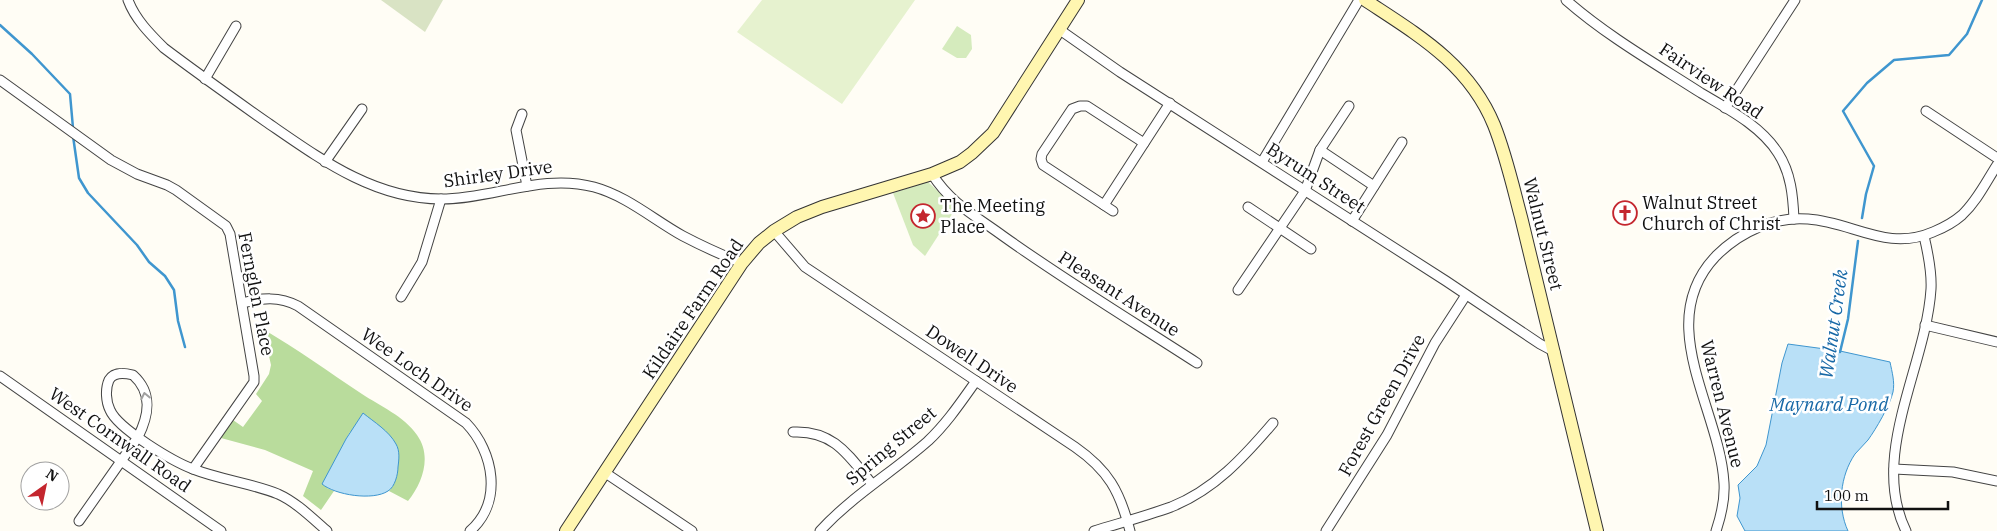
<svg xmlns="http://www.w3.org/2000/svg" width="1997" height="531" font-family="'IBM Plex Serif',serif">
<rect width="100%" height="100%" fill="#fffdf5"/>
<g fill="#d5ebbd">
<path d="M957 26 971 35 972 49 966 58H957L942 49Z"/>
<path d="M928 182 956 208 925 256 913 245 893 193Z"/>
</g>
<path fill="#b9dc9c" d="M263 329C297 349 329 372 362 394 380 406 404 416 417 435 432 456 423 482 408 501L389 491 393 486 350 432 346 439 327 488 334 491 321 510 303 496 313 471 265 450 221 438 233 420 243 427 262 401 256 394 269 374 271 365Z"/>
<path fill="#d9e3c4" d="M381 0H443L425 32Z"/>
<path fill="#e6f2cf" d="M762 0H915L842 104 737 32Z"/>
<g fill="#b9e0f7" stroke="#3f96cf">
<path d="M1788 344 1840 351 1890 362C1892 372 1895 382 1893 392 1890 405 1876 429 1868 440 1864 445 1859 449 1855 454 1840 476 1837 507 1848 531H1745L1737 516 1740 498 1738 485 1757 466 1766 445 1782 363Z"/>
<path d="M363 413C374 422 389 431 396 444 400 451 399 459 398 467 398 474 395 487 388 491 373 501 335 495 322 484L346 439Z"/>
</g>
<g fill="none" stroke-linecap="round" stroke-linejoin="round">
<g stroke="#3f96cf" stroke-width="2.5">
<path d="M0 25 32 54 70 94 73 128"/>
<path d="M73 136 79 178 88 193 137 245 149 262 165 276 174 290 178 321 185 347"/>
<path d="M1862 218 1866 194 1874 166 1843 111 1867 83 1894 60 1949 55 1967 34 1982 0"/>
<path d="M1840 352 1848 319 1858 241"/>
</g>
<g stroke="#444" stroke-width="11">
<g id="minor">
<path d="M128 0C135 19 150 34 164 48 197 73 231 97 265 121 319 158 373 199 441 199 493 199 542 173 594 187 627 196 654 220 683 236 702 246 722 255 742 263"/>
<path d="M1566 0C1607 36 1656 64 1701 93 1728 109 1761 126 1778 153 1791 173 1793 196 1794 219"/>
<path d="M1060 30 1120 72 1446 281 1540 344 1555 352"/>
<path d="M205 79 236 26"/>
<path d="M0 80 111 160 137 174 167 185 176 190 226 226 230 234 254 376V382L193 469"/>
<path d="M1725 108 1795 0"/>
<path d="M1926 111 1997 158"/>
<path d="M522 114 516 130 527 186"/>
<path d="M1320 150 1374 186"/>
<path d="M325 162 362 109"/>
<path d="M1262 162 1359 0"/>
<path d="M932 174C951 204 976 216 1003 236 1066 281 1132 321 1197 363"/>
<path d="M1104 205 1170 103"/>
<path d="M1248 207 1311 249"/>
<path d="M1113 211 1043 165 1041 159 1042 154 1072 109 1080 106H1087L1144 143"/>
<path d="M1352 221 1402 142"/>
<path d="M774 231 805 267 1075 447C1108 470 1120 491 1130 531"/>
<path d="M1238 290 1305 191 1320 150 1349 106"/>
<path d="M401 297 422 262 441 199"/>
<path d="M242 303C262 298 279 296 298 306L466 423C494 452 503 502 470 531"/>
<path d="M1925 325 1997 342"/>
<path d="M0 376 221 531"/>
<path d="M793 432C834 430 849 456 872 484"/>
<path d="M1894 469 1953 472 1997 481"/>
<path d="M604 472 692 531"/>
<path d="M79 521 138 437C149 415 153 393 133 375 125 373 114 371 109 380 105 389 106 402 110 410 118 429 174 462 193 469 221 480 251 483 278 494 296 502 312 518 327 531"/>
<path d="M820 531C852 496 893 472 928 441 947 423 961 402 976 381"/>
<path d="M1094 531C1120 523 1146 516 1171 507 1214 490 1244 457 1273 423"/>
<path d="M1326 531 1387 435 1435 343 1466 295"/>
<path d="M1716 531C1721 516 1725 499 1724 483 1720 409 1652 323 1716 256 1740 232 1774 216 1808 219 1853 222 1887 252 1933 232 1943 228 1954 222 1962 215 1977 201 1986 182 1997 165"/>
<path d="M1906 531C1869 455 1926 367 1931 289 1932 271 1928 253 1924 236"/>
</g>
</g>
<g stroke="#333" stroke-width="14">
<g id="secondary">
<path d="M1365 0C1418 35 1469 64 1494 125 1506 155 1513 187 1521 217L1597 531"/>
<path d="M566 531 742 263 759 243 774 231 797 217 822 207 932 174 960 162 972 153 993 133 1078 0"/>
</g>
</g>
<use href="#minor" stroke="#fff" stroke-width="9"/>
<use href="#secondary" stroke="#fff6b0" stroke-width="12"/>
</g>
<defs><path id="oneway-chevron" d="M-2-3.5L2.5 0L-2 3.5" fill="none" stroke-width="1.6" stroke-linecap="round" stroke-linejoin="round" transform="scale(1.25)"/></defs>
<use stroke="#a0a0a0" href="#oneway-chevron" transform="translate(145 396) rotate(-102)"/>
<defs>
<g id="church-ring" transform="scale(1.25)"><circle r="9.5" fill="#fff" stroke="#c4262e" stroke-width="1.5"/><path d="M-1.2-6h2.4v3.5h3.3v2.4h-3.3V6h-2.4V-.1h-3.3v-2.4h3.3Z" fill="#c4262e"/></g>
<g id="sight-ring" transform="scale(1.25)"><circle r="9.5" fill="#fff" stroke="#c4262e" stroke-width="1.5"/><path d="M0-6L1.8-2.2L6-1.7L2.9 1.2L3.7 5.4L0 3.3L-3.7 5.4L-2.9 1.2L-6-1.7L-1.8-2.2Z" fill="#c4262e"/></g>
</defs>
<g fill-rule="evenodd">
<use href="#church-ring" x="1625" y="213"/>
<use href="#sight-ring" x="923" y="216"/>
</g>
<g text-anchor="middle" stroke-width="5" stroke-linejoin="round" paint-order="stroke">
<g font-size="18" fill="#111" stroke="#fff">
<text transform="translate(1711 81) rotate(34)" y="6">Fairview Road</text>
<text transform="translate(498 174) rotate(-8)" y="6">Shirley Drive</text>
<text transform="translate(1316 178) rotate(33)" y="6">Byrum Street</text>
<text transform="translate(1543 234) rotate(76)" y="6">Walnut Street</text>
<text transform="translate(256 294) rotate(79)" y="6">Fernglen Place</text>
<text transform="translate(1119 294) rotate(33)" y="6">Pleasant Avenue</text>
<text transform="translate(693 309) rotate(-56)" y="6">Kildaire Farm Road</text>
<text transform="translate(972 359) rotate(34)" y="6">Dowell Drive</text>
<text transform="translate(417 370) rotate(35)" y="6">Wee Loch Drive</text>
<text transform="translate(1722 404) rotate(76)" y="6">Warren Avenue</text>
<text transform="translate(1382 405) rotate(-61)" y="6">Forest Green Drive</text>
<text transform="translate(120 440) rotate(35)" y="6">West Cornwall Road</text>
<text transform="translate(891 446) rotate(-40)" y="6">Spring Street</text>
</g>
<g font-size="18" fill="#111" stroke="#fff" text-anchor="start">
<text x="1642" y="209">Walnut Street<tspan x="1642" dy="21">Church of Christ</tspan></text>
<text x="940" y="212">The Meeting<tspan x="940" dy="21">Place</tspan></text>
</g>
<g font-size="19" font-style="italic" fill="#1768a6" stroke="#fff">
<text transform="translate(1833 324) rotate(-82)" y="7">Walnut Creek</text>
<text x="1829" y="411">Maynard Pond</text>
</g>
</g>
<g transform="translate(45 486) rotate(33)"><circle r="24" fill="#ffffff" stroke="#a0a0a0"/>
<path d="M0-4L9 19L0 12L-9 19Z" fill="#c4262e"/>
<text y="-8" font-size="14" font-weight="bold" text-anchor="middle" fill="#111111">N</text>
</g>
<path d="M1817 501v8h131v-8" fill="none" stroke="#111111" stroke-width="2.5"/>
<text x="1824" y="501" font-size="15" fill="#111111" stroke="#ffffff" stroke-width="4" paint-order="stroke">100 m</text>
</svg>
